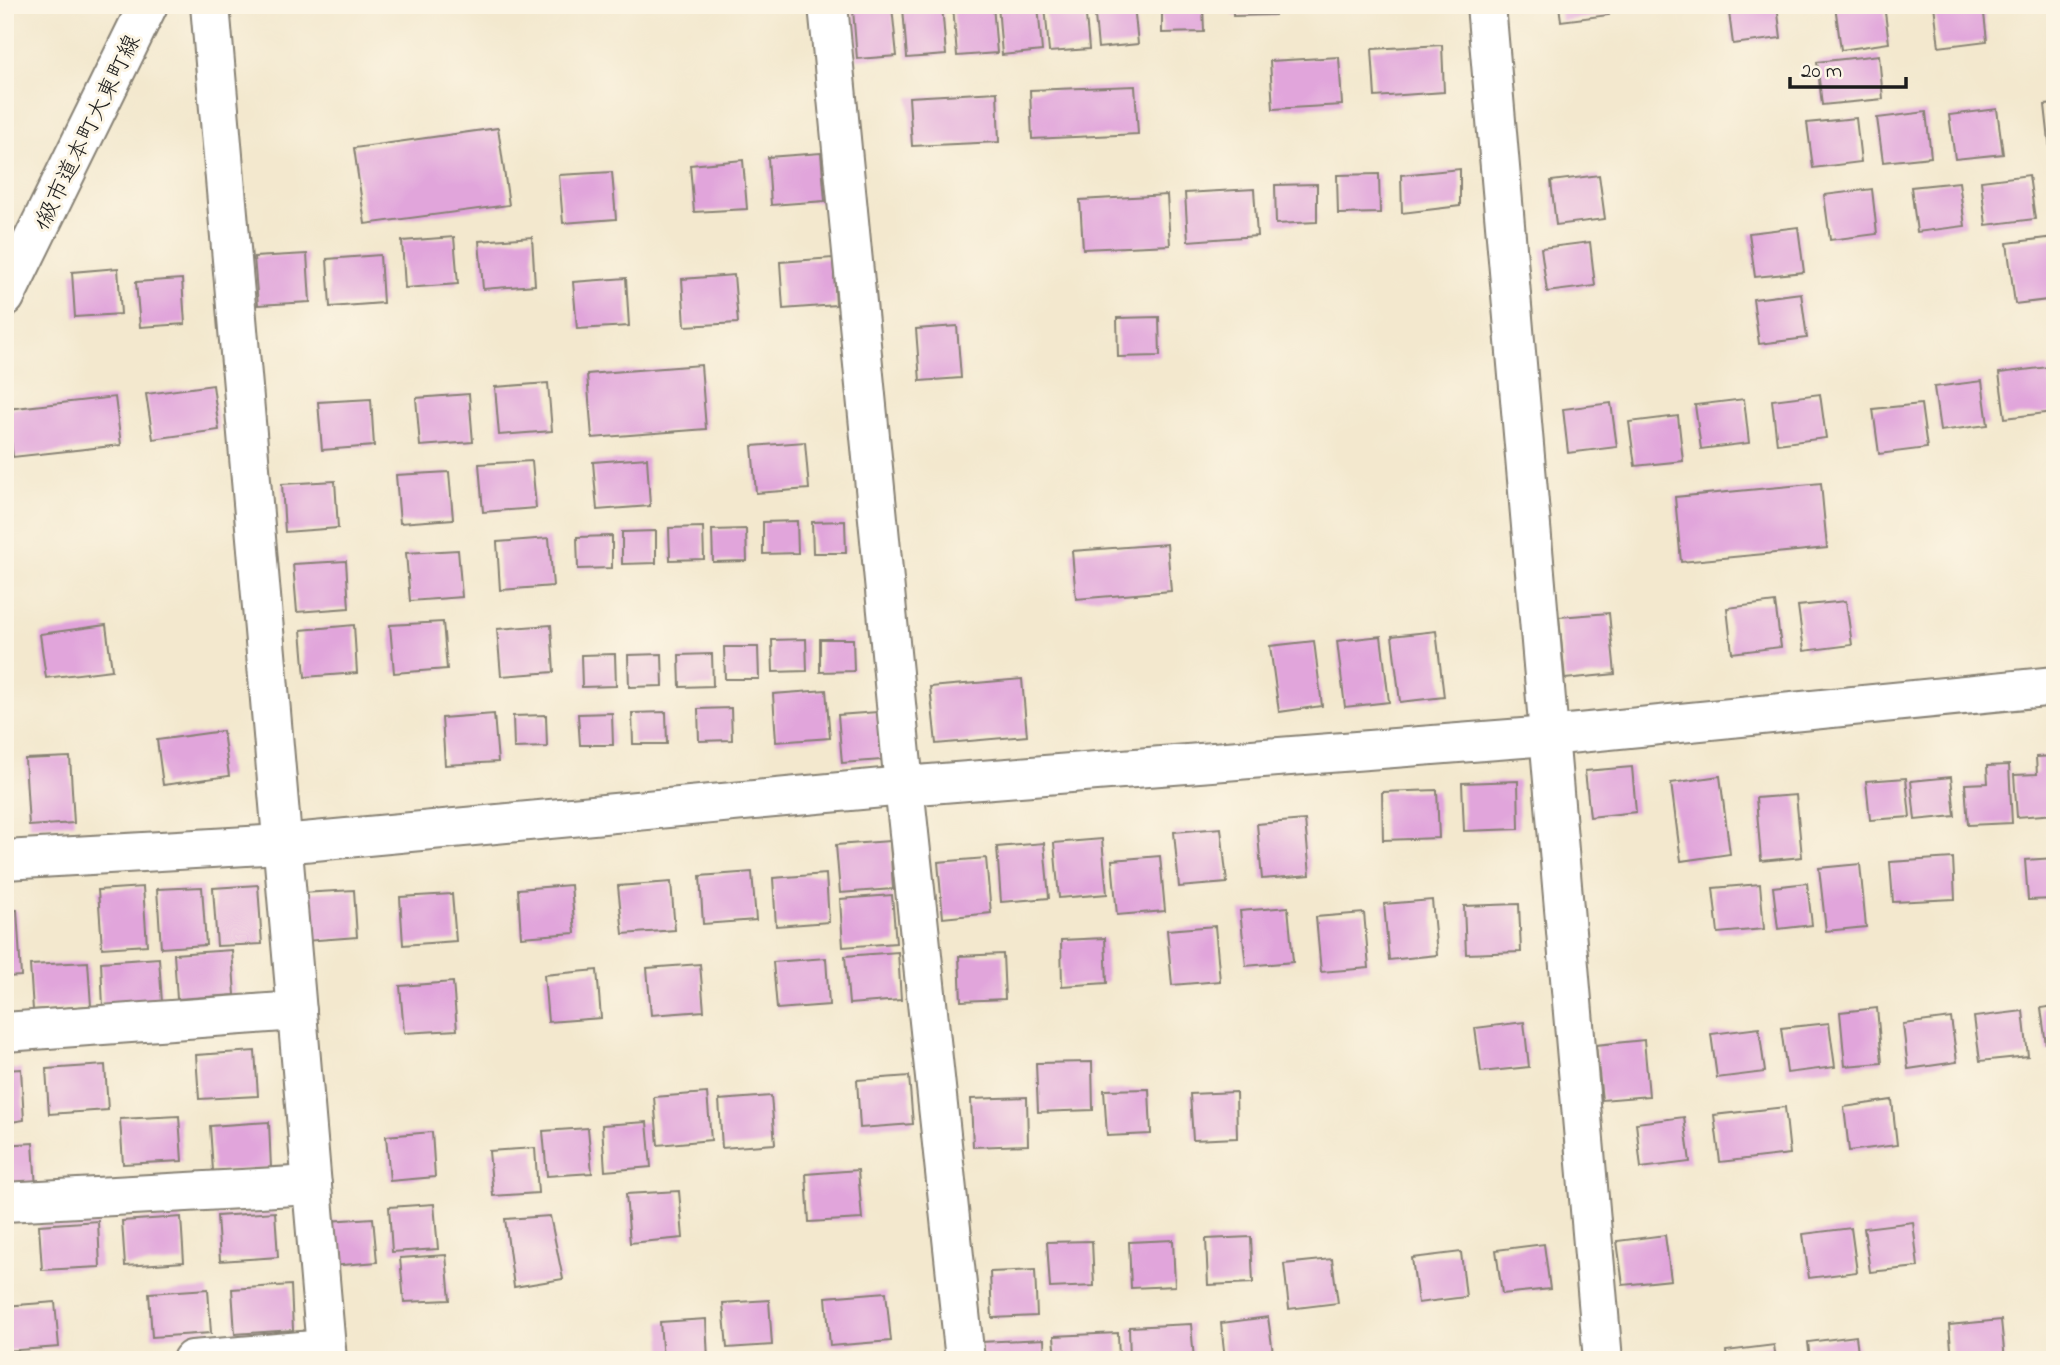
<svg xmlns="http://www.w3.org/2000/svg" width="2060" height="1365" font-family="'Indie Flower','Klee One',sans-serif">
<rect width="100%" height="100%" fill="#fcf5e5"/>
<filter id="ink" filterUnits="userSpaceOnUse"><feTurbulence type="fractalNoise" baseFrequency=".0143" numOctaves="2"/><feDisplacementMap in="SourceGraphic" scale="14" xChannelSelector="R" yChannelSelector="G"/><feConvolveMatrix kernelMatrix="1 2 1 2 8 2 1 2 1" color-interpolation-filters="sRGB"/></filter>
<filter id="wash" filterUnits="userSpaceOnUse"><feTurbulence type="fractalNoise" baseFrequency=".00686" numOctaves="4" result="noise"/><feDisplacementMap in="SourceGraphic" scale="28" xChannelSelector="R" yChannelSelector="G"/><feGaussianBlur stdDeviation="1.57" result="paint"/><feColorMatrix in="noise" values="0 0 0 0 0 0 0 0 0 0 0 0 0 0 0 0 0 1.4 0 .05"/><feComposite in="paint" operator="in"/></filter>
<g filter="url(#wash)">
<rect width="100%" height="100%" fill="#f3e8ce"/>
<g id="blocks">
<g fill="#e1a5db">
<path d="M942 5 946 55 907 58 903 8Z"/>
<path d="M993 5 997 53 957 56 953 6Z"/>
<path d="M998 5H1038L1042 51 1002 55Z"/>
<path d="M1045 5H1085L1089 49 1049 52Z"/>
<path d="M1094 5H1134L1138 44 1098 48Z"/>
<path d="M1162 5H1203L1204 32 1162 33Z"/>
<path d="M1233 5H1274L1275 15 1233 16Z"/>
<path d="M1559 5H1608L1609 15 1561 21Z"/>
<path d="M1728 5H1777L1781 38 1733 44Z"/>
<path d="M1835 5H1884L1889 43 1841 50Z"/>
<path d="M1934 5H1983L1987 41 1939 47Z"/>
<path d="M892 7 897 56 857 59 853 10Z"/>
<path d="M1442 45 1444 92 1375 97 1372 49Z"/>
<path d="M1879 55 1883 99 1822 105 1817 62Z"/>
<path d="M1339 57 1342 105 1273 109 1270 61Z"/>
<path d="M1135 86 1138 134 1032 139 1030 90Z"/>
<path d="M997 92 999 142 912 146 909 97Z"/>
<path d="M2055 104V149L2050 150 2045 105Z"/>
<path d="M1997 109 2003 154 1955 159 1949 115Z"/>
<path d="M1926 112 1931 157 1883 162 1877 118Z"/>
<path d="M1856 118 1861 162 1813 168 1807 123Z"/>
<path d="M498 128 509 205 365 224 354 148Z"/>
<path d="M821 153 825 201 771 205 768 157Z"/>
<path d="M743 160 747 209 694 212 690 165Z"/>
<path d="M1460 169V206L1402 213 1401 175Z"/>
<path d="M612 172 616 219 563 223 559 175Z"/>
<path d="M1379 174 1380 213 1338 214 1337 175Z"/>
<path d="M1599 175 1605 219 1556 225 1551 181Z"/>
<path d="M2029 175 2035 219 1986 225 1981 181Z"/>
<path d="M1959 182 1965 226 1917 232 1911 187Z"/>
<path d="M1317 184V222L1276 224 1275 185Z"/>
<path d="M1254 189 1257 236 1188 241 1185 193Z"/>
<path d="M1872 189 1877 234 1830 240 1824 195Z"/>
<path d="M1167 195 1170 245 1083 249 1080 200Z"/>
<path d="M1798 227 1804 272 1755 277 1749 233Z"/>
<path d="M454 237 458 284 405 288 402 241Z"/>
<path d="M532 237 535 285 483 289 479 241Z"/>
<path d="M2055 237V299L2015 304 2007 243Z"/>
<path d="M1590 242 1595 286 1547 292 1541 248Z"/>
<path d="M307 254 310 302 258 305 254 257Z"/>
<path d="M380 255 383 303 330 307 327 259Z"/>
<path d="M833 258 836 305 783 309 780 262Z"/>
<path d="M118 268 121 314 75 317 72 272Z"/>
<path d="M734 275 738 323 685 326 682 279Z"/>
<path d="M626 278 629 326 577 329 573 282Z"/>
<path d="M182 279 185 324 140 327 136 282Z"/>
<path d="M1801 293 1807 338 1759 344 1753 299Z"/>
<path d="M1159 317 1160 356 1118 357 1117 318Z"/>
<path d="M957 326 961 378 920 381 916 329Z"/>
<path d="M701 365 706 429 592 438 587 374Z"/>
<path d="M2048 367 2054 412 2005 418 1999 373Z"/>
<path d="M1982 381 1988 425 1940 431 1934 387Z"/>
<path d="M548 383 552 431 499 435 495 387Z"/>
<path d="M213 385 219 430 153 439 146 394Z"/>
<path d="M469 394 473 442 420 446 416 398Z"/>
<path d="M1820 394 1826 438 1777 444 1772 400Z"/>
<path d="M115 397 121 445 13 457 7 409Z"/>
<path d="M371 399 374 446 322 450 318 402Z"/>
<path d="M1744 399 1749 443 1701 449 1695 405Z"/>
<path d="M1611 403 1617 447 1568 453 1563 409Z"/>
<path d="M1921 404 1927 448 1879 454 1873 409Z"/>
<path d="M1678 416 1683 461 1635 466 1629 422Z"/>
<path d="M805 442 809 489 756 493 752 446Z"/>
<path d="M647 458 650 506 597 510 593 462Z"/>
<path d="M532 461 536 508 483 512 479 464Z"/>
<path d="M449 472 453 519 400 523 396 475Z"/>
<path d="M335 481 338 528 285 532 282 484Z"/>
<path d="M1821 483 1827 548 1681 562 1675 497Z"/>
<path d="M797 521 798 553 763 554V522Z"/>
<path d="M845 521 846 553H813L812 522Z"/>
<path d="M703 527 704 559 670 560 669 528Z"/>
<path d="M746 529 747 561 713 562 712 530Z"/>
<path d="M656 531V563L622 564V532Z"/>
<path d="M612 536V568L578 569 577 537Z"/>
<path d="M549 538 553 586 500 590 497 542Z"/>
<path d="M1167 544 1171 591 1076 599 1072 551Z"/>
<path d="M458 550 462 597 410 601 406 553Z"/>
<path d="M346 561 349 608 297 612 293 564Z"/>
<path d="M1846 601 1852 645 1804 651 1798 606Z"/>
<path d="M1775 602 1781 647 1732 653 1727 608Z"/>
<path d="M1609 613 1615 674 1565 679 1559 617Z"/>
<path d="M443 622 447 669 394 673 390 625Z"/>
<path d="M106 625 112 670 46 678 40 634Z"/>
<path d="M354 625 357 673 305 677 301 630Z"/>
<path d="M551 625 554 672 501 676 497 629Z"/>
<path d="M1436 631 1444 697 1400 702 1392 636Z"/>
<path d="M1381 636 1389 702 1345 707 1337 641Z"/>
<path d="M806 639 807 671 773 672 772 640Z"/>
<path d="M820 639H853L854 671 820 672Z"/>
<path d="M1314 641 1322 706 1279 712 1270 646Z"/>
<path d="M724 647H758L759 679H725Z"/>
<path d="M615 654 616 686 582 687 581 655Z"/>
<path d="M662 654 663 686 629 687 628 655Z"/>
<path d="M712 654 713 686 680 687 679 655Z"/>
<path d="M1022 679 1027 736 936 744 930 687Z"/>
<path d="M826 690 830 738 776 742 773 694Z"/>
<path d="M731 708 732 740 699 741 698 709Z"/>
<path d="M891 711 895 759 842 763 838 715Z"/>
<path d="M666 712 667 744H633L632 713Z"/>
<path d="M612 713 613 745H580L578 714Z"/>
<path d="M494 714 498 762 445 765 442 718Z"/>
<path d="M546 715 547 747 514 748 513 716Z"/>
<path d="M223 731 229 776 163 785 157 740Z"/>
<path d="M2055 756V814L2017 817 2014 775 2037 774 2036 757Z"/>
<path d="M70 757 74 823 29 826 25 759Z"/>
<path d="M2009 765 2012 823 1968 825 1965 784 1988 783 1987 766Z"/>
<path d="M1632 767 1636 812 1590 817 1585 771Z"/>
<path d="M1720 776 1730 854 1681 861 1671 783Z"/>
<path d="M1951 777 1955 816 1915 820 1911 781Z"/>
<path d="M1906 778 1910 817 1870 820 1866 781Z"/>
<path d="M1518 781 1519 829 1464 831 1462 783Z"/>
<path d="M1437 790 1439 838 1383 840 1382 792Z"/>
<path d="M1796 795 1802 857 1761 861 1756 798Z"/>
<path d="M1305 820 1310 875 1262 879 1257 824Z"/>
<path d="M1221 828 1227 883 1179 887 1174 832Z"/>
<path d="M1102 839 1107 894 1059 898 1054 843Z"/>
<path d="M890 841 893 889 840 893 836 845Z"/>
<path d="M1044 843 1049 898 1001 902 997 847Z"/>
<path d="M1160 856 1165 911 1117 915 1112 860Z"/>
<path d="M986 858 991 913 943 918 938 862Z"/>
<path d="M1953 858 1955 899 1893 902 1890 862Z"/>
<path d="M2055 858V899L2028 900 2025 860Z"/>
<path d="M1860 864 1866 927 1826 931 1819 868Z"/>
<path d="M752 872 756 920 703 924 700 876Z"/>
<path d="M826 874 829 922 776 926 773 878Z"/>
<path d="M671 882 675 930 623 934 618 886Z"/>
<path d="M1807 883 1812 925 1778 929 1773 887Z"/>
<path d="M1760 884 1764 929 1718 933 1713 888Z"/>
<path d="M258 885 262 944 217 946 213 888Z"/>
<path d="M571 885 575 933 521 937 518 889Z"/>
<path d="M143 887 147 945 102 948 98 890Z"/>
<path d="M202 887 206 945 161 948 157 889Z"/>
<path d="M354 890 357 937 305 941 301 893Z"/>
<path d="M452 894 456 941 403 945 400 897Z"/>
<path d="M892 895 896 943 843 947 840 899Z"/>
<path d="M1432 900 1437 955 1389 960 1384 904Z"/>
<path d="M1519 904 1521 952 1466 954 1464 906Z"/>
<path d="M1288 907 1293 962 1246 966 1240 911Z"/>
<path d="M5 910H17L21 976 5 977Z"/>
<path d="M1364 913 1369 968 1321 972 1316 917Z"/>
<path d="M1215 926 1220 981 1172 985 1167 930Z"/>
<path d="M1105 938 1107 983 1062 986 1061 940Z"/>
<path d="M232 950 235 995 177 999 174 954Z"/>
<path d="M898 952 901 1000 849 1004 845 956Z"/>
<path d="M1003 954 1005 999 961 1001 959 956Z"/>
<path d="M159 958 162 1003 103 1007 101 962Z"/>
<path d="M826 958 829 1005 777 1009 773 962Z"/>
<path d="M88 962 91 1006 33 1010 30 965Z"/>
<path d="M700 964 704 1011 651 1015 647 968Z"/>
<path d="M597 970 601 1018 548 1022 544 975Z"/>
<path d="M453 982 457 1030 404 1033 400 986Z"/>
<path d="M2055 1006V1051L2047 1052 2041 1008Z"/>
<path d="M1877 1008 1882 1063 1845 1066 1840 1012Z"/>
<path d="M2023 1011 2028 1056 1980 1061 1974 1017Z"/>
<path d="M1951 1018 1957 1062 1908 1069 1903 1024Z"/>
<path d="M1524 1022 1529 1067 1481 1072 1475 1028Z"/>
<path d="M1829 1023 1835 1067 1787 1073 1781 1028Z"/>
<path d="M1759 1028 1765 1072 1717 1078 1711 1034Z"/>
<path d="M1644 1040 1649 1096 1602 1100 1596 1045Z"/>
<path d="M255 1051 258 1096 199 1099 196 1055Z"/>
<path d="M1092 1062 1093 1110 1038 1112 1036 1063Z"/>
<path d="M105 1065 108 1110 49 1114 46 1069Z"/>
<path d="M21 1069 24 1120 5 1123V1070Z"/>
<path d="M909 1076 913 1124 860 1128 857 1080Z"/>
<path d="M1149 1089 1151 1134 1107 1136 1104 1090Z"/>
<path d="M1236 1092 1237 1138 1193 1140 1190 1094Z"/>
<path d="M707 1093 711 1140 658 1145 654 1097Z"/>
<path d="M771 1096 775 1144 722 1148 719 1100Z"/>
<path d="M1027 1097 1028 1145 973 1147 971 1099Z"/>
<path d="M1892 1100 1897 1145 1849 1151 1844 1107Z"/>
<path d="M1785 1107 1790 1154 1720 1162 1714 1115Z"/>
<path d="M179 1116 182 1161 123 1164 120 1119Z"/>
<path d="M1684 1117 1690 1162 1641 1168 1636 1123Z"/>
<path d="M269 1122 271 1168 213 1171 210 1126Z"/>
<path d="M647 1122 651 1167 605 1171 602 1125Z"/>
<path d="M588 1128 592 1173 547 1176 543 1131Z"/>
<path d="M432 1132 435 1177 390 1181 386 1136Z"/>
<path d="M33 1143 36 1188 5 1190V1145Z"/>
<path d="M535 1148 538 1193 493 1196 489 1151Z"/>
<path d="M858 1170 862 1219 809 1222 806 1174Z"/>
<path d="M679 1191 683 1238 630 1243 626 1194Z"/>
<path d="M434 1204 438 1249 392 1252 389 1207Z"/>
<path d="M275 1212 278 1257 220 1261 217 1216Z"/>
<path d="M550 1216 563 1279 514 1287 505 1219Z"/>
<path d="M181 1217 184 1262 125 1266 122 1221Z"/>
<path d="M373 1218 377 1262 331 1266 328 1221Z"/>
<path d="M98 1221 100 1267 42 1270 39 1225Z"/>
<path d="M1913 1222 1918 1267 1870 1272 1864 1228Z"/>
<path d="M1851 1228 1857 1272 1809 1278 1803 1234Z"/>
<path d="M1665 1235 1671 1280 1623 1285 1617 1241Z"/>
<path d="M1251 1237 1253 1283 1208 1285 1206 1239Z"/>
<path d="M1173 1240 1175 1286 1131 1288 1129 1242Z"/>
<path d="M1092 1241 1094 1286 1050 1288 1047 1242Z"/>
<path d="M1544 1244 1550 1289 1502 1294 1496 1250Z"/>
<path d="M1461 1252 1466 1297 1418 1303 1412 1258Z"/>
<path d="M446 1255 450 1300 404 1302 400 1258Z"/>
<path d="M1332 1259 1338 1303 1289 1309 1284 1264Z"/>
<path d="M1035 1270 1037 1316 992 1318 990 1272Z"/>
<path d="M291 1285 293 1330 235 1334 232 1289Z"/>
<path d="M208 1289 211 1333 152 1337 149 1293Z"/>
<path d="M886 1292 891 1341 830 1346 826 1297Z"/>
<path d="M769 1300 772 1345 727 1348 723 1303Z"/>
<path d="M55 1302 59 1347 5 1351V1306Z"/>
<path d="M1268 1317 1274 1360H1225L1221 1323Z"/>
<path d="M706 1319 708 1360H663L660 1322Z"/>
<path d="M2001 1320 2005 1360H1952L1949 1325Z"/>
<path d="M1191 1324 1194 1360H1130L1129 1327Z"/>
<path d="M1118 1333 1119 1360H1056L1054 1336Z"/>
<path d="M1856 1336 1859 1360H1810L1808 1342Z"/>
<path d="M1044 1339 1045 1360H982L981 1342Z"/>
<path d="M1774 1345 1776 1360H1727L1726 1351Z"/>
</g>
</g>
</g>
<g filter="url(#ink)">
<use href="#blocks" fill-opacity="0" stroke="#888275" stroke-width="2"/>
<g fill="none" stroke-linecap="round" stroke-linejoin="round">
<g stroke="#888275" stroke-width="42">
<g id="minor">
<path d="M210 5 327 1360"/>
<path d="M828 5 904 786 965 1360"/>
<path d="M1486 5 1603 1360"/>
<path d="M5 297 148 5"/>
<path d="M5 860 282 844 904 786 1548 736 2055 686"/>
<path d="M5 1032 297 1011"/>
<path d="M5 1202 312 1185"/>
<path d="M192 1360 326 1349"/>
</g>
</g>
<use href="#minor" stroke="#fff" stroke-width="38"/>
</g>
</g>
<g text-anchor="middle" stroke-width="6" stroke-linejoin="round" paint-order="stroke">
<g font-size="23" fill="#1c1c1c" stroke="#fcf5e5">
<text transform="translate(86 132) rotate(-64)" y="8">1級市道本町大東町線</text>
</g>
</g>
<rect width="2060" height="1365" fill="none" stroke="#fcf5e5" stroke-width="28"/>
<path d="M1790 77v10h116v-10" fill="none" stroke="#1c1c1c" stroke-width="3.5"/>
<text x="1801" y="77" font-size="21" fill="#1c1c1c" stroke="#fcf5e5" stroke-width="5" paint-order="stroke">20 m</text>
</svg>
